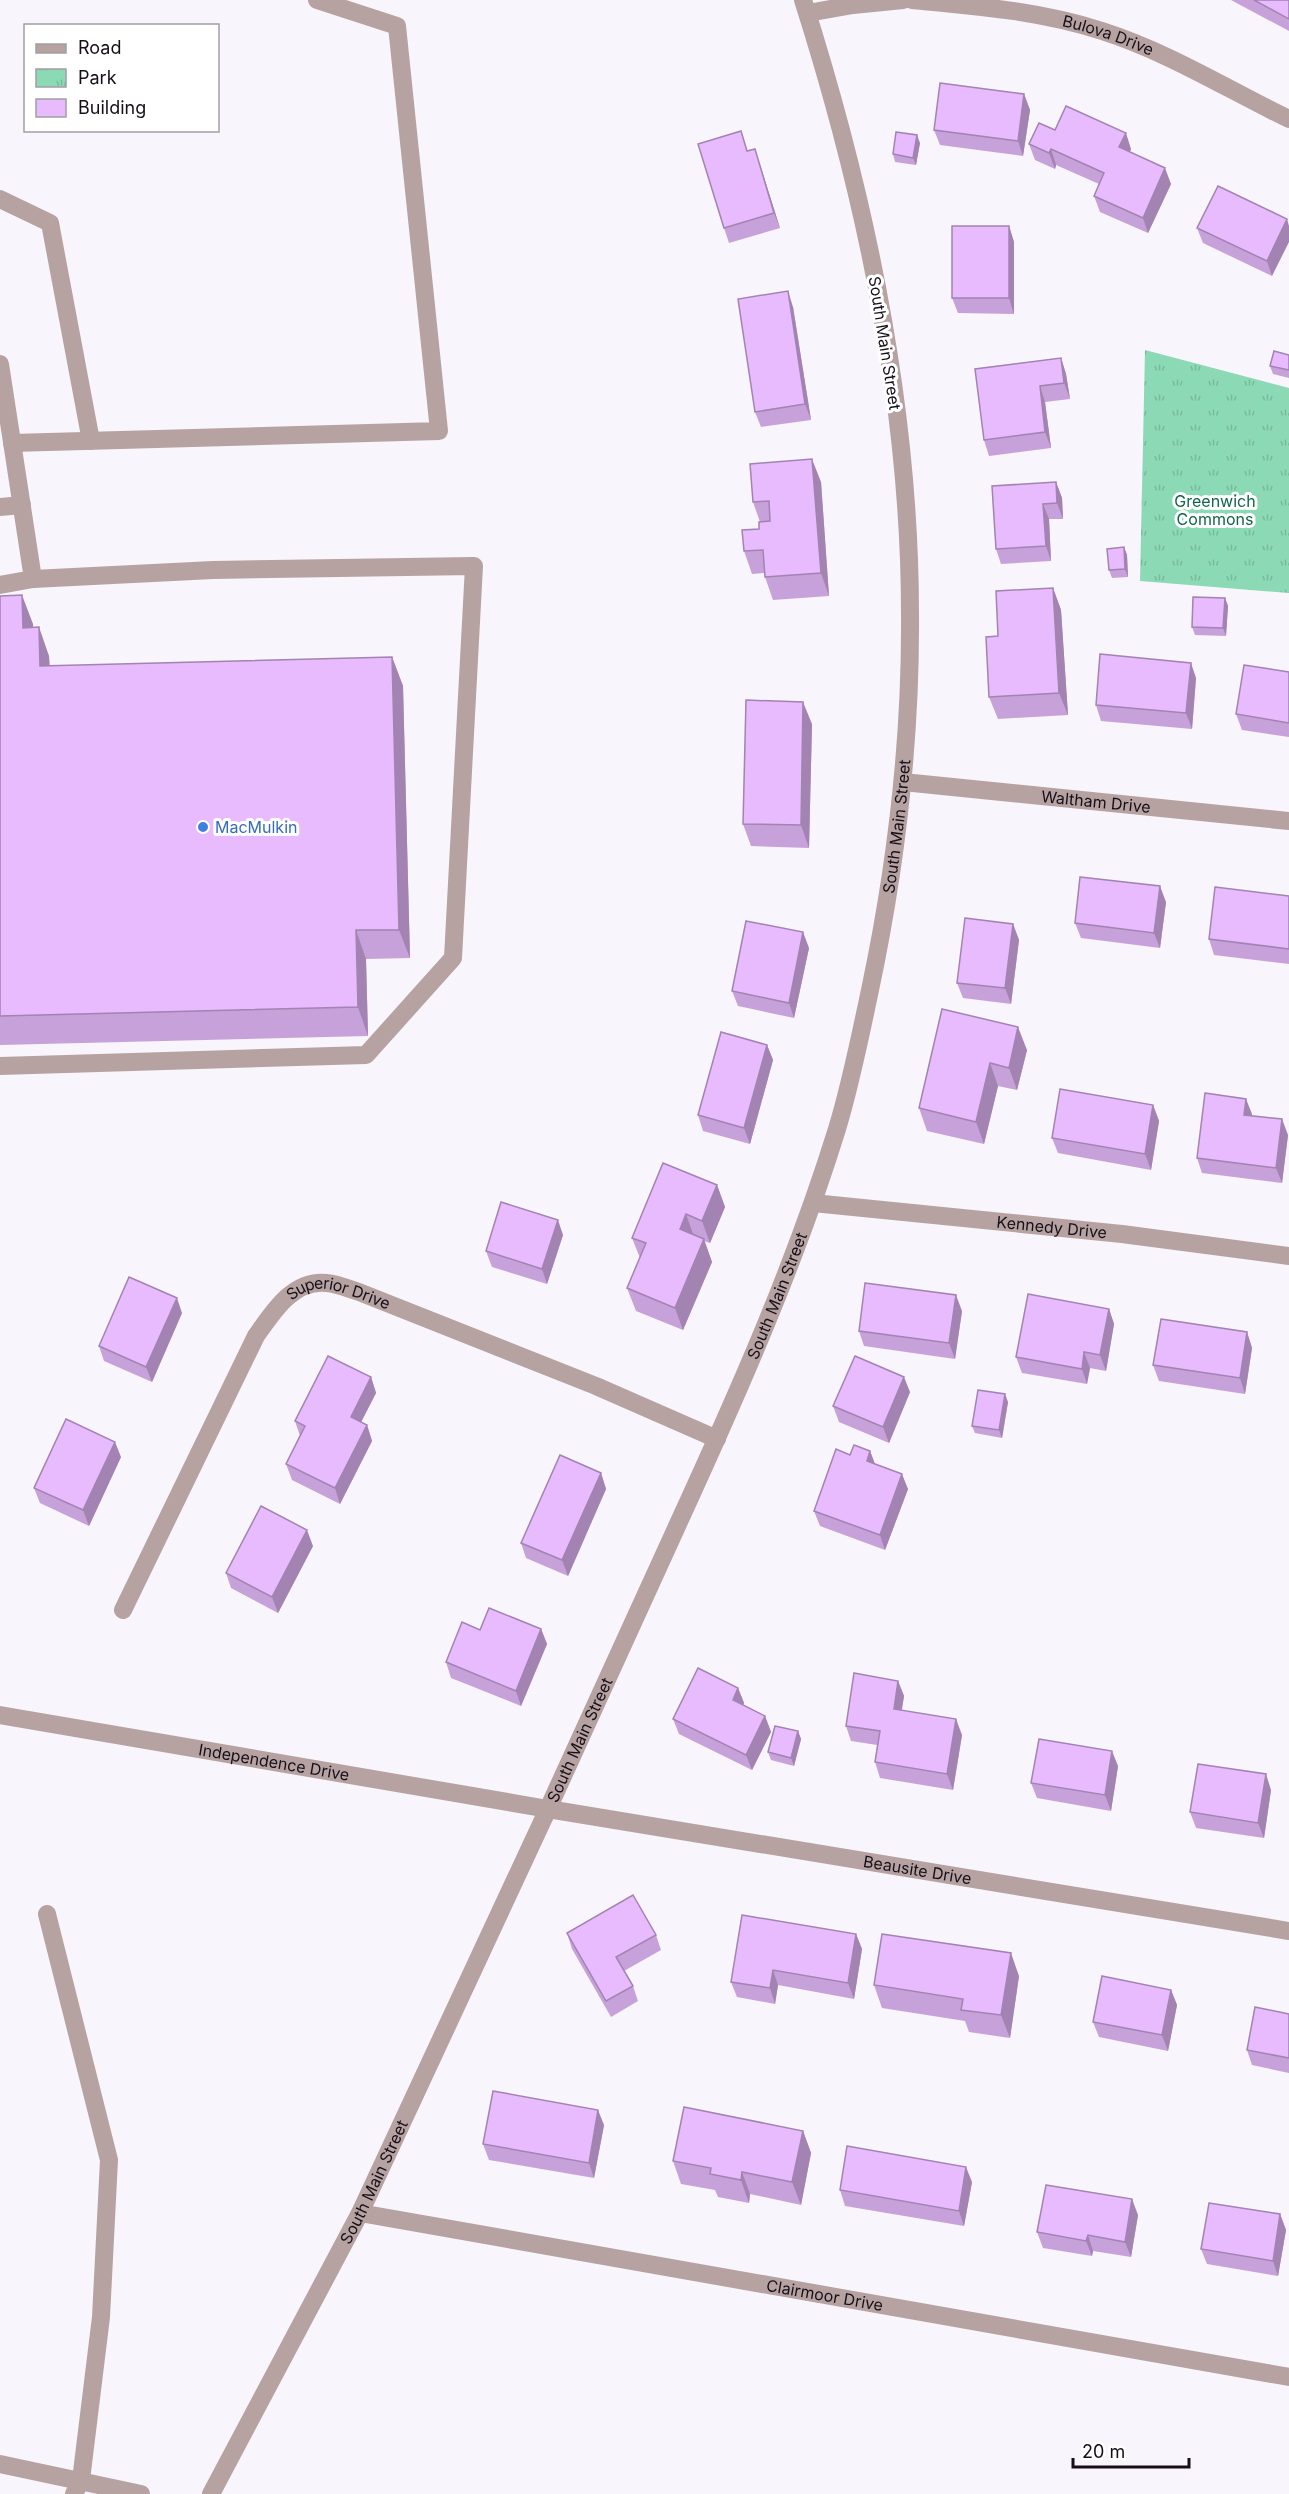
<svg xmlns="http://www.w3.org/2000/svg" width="1289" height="2494" font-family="Inter,sans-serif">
<defs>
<pattern id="park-tufts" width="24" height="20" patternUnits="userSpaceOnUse" patternTransform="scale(1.5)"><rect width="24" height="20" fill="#8cdab5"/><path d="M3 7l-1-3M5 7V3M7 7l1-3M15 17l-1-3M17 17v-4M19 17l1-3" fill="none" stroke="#78ba9b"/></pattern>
</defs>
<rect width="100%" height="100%" fill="#f9f5fc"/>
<path fill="url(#park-tufts)" d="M1145 350 1289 388V593L1140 581Z"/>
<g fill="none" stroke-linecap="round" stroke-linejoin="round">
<g stroke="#b6a3a1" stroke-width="18">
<path d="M0 199 50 223 91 441"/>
<path d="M0 364 33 579 0 585"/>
<path d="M12 443 439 431 397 26 317 0"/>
<path d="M0 507 22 505"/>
<path d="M0 1066 366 1055 453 958 474 566 213 570 33 579"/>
<path d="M47 1914 109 2160 101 2317 81 2480 74 2494"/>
<path d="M0 2464 141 2494"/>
</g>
<g stroke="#b6a3a1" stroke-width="18">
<path id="s1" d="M912 0C976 6 1041 11 1102 31 1168 52 1227 89 1289 119"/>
<path d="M808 13 853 5 903 0"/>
<path id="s2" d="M903 782 1289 821"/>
<path id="s3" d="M813 1203 1122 1234 1289 1256"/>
<path id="s4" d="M123 1610 256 1336C273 1312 293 1279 327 1283 338 1284 349 1289 359 1292L596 1386 717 1439"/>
<path id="s5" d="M360 2213 1289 2377"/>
<path id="s6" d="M211 2494 360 2213 548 1809 1289 1931"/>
</g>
<path stroke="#b6a3a1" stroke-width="18" id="s7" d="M0 1715 548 1809C591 1714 635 1619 678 1524 737 1395 795 1265 837 1129 851 1083 860 1037 870 990 896 867 911 741 910 614 910 406 866 198 803 0"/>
</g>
<g fill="#c7a1da">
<path d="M1231 0H1289V31Z"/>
<path d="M1024 94 1030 110 1023 156 940 145 934 130Z"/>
<path d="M1055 130 1131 149 1130 152 1171 184 1148 233 1100 212 1094 196 1099 184 1056 165 1055 169 1035 160 1029 144Z"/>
<path d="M920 143 916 165 895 162 893 154Z"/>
<path d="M760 165 780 228 729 243 724 228Z"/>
<path d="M1287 219 1272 276 1203 243 1197 228Z"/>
<path d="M1009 226 1014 242V314L958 313 952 298Z"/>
<path d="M793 307 811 420 761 427 755 412Z"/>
<path d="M1289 355V378L1273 374 1270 366Z"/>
<path d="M1061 358 1066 374 1070 399 1045 402 1051 448 989 456 984 440Z"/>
<path d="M821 482 829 596 773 600 765 577 764 573 752 574 744 551 759 529 760 522 753 502Z"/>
<path d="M1056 482 1062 498 1063 519H1049L1051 561 1001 564 996 549Z"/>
<path d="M1124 547 1127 555 1128 577 1112 578 1109 570Z"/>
<path d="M1053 588 1061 610 1068 715 998 719 989 697 998 636Z"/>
<path d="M0 596 33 624V627L49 656 50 666 392 657 403 686 410 958 366 959 368 1036 0 1045Z"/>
<path d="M1225 598 1228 606 1226 636 1195 635 1192 627Z"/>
<path d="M1289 672V737L1242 730 1236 714Z"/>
<path d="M1196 678 1192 729 1101 721 1096 705Z"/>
<path d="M812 724 809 848 751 846 743 824Z"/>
<path d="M1289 896V964L1214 955 1209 939Z"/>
<path d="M1166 902 1160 948 1081 938 1075 923Z"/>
<path d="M1013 924 1019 940 1011 1004 963 998 957 983Z"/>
<path d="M809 948 794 1018 738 1006 732 991Z"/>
<path d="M942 1009 1027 1050 1017 1090 998 1086 984 1144 927 1131 919 1108Z"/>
<path d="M767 1045 773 1060 750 1144 703 1131 698 1115Z"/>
<path d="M1246 1099 1251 1116 1288 1135 1282 1183 1202 1173 1197 1158Z"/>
<path d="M1153 1105 1159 1121 1151 1170 1058 1153 1052 1138Z"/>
<path d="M717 1185 725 1207 710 1243 704 1241 712 1262 683 1330 636 1311 627 1288 640 1258 632 1238Z"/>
<path d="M563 1235 547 1284 492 1267 486 1251Z"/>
<path d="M1109 1309 1114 1324 1106 1371 1090 1368 1087 1384 1022 1373 1016 1357Z"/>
<path d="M962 1311 955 1359 864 1346 859 1331Z"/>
<path d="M182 1313 152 1382 104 1361 99 1346Z"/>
<path d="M1247 1332 1252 1348 1245 1394 1159 1381 1153 1365Z"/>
<path d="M371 1377 376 1393 361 1422 367 1425 372 1441 340 1504 292 1480 286 1464 300 1436 295 1421Z"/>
<path d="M910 1392 889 1443 839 1422 833 1406Z"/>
<path d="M1008 1402 1002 1438 975 1433 972 1426Z"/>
<path d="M870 1451 875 1464 908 1489 885 1550 820 1526 814 1511 850 1455Z"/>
<path d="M121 1457 89 1526 40 1503 34 1488Z"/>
<path d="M601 1473 606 1489 568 1576 526 1558 521 1543Z"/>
<path d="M313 1546 278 1613 231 1588 226 1573Z"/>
<path d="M541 1629 547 1644 521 1706 451 1678 446 1662 480 1630Z"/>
<path d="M898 1681 904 1696 902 1710 962 1735 953 1790 880 1778 875 1762 877 1745 851 1741 846 1726Z"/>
<path d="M738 1688 744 1703 743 1705 765 1716 771 1732 752 1770 679 1734 673 1719Z"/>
<path d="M798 1731 801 1739 794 1766 771 1760 768 1752Z"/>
<path d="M1118 1766 1111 1811 1037 1798 1031 1783Z"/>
<path d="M1271 1790 1264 1838 1196 1828 1190 1812Z"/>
<path d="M567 1933 656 1935 661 1950 624 1971 633 1986 638 2001 611 2017 572 1949Z"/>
<path d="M856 1934 862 1949 854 1999 778 1985 775 2004 737 1997 731 1982Z"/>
<path d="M1019 1976 1010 2038 969 2032 965 2021 882 2008 874 1985Z"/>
<path d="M1171 1990 1177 2005 1168 2051 1099 2037 1093 2022Z"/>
<path d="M1289 2014V2073L1252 2065 1247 2050Z"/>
<path d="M604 2125 594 2178 489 2160 483 2144Z"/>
<path d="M803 2131 811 2153 801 2205 750 2194 749 2203 718 2197 715 2190 681 2184 673 2161Z"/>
<path d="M972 2182 964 2226 845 2206 840 2190Z"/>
<path d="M1280 2214 1286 2230 1278 2276 1207 2264 1201 2249Z"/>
<path d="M1138 2215 1131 2257 1093 2251 1092 2256 1043 2248 1037 2232Z"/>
</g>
<g fill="#a283b1">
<path d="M1024 94 1030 110 1023 156 1018 141Z"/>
<path d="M1126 133 1131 149 1125 162 1119 147Z"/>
<path d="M917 135 920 143 916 165 913 158Z"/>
<path d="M755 149 760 165 780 228 774 213Z"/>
<path d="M1051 149 1056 165 1055 169 1049 153Z"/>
<path d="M1165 168 1171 184 1148 233 1143 218Z"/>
<path d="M1287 219 1289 226V242L1272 276 1267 261Z"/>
<path d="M1009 226 1014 242V314L1009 298Z"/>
<path d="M788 291 793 307 811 420 805 404Z"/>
<path d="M1061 358 1066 374 1070 399 1064 383Z"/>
<path d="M1040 386 1045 402 1051 448 1045 432Z"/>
<path d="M812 459 821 482 829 596 821 573Z"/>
<path d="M1056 482 1062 498 1063 519 1057 503Z"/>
<path d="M1043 504 1049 519 1051 561 1046 546Z"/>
<path d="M1124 547 1127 555 1128 577 1125 569Z"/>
<path d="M1053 588 1061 610 1068 715 1059 693Z"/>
<path d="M22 595 33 624 34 656 23 628Z"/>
<path d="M1225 598 1228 606 1226 636 1223 628Z"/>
<path d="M39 627 49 656 50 695 40 666Z"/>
<path d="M392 657 403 686 410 958 399 930Z"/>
<path d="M1191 663 1196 678 1192 729 1186 713Z"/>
<path d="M803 702 812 724 809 848 801 825Z"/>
<path d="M1160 886 1166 902 1160 948 1154 933Z"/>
<path d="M1013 924 1019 940 1011 1004 1005 988Z"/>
<path d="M356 930 366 959 368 1036 358 1007Z"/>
<path d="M803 932 809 948 794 1018 789 1003Z"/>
<path d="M1018 1027 1027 1050 1017 1090 1009 1068Z"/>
<path d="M767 1045 773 1060 750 1144 744 1128Z"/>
<path d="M990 1063 998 1086 984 1144 976 1122Z"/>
<path d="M1246 1099 1252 1114 1250 1130 1244 1115Z"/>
<path d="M1153 1105 1159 1121 1151 1170 1145 1154Z"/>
<path d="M1282 1119 1288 1135 1282 1183 1276 1168Z"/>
<path d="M717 1185 725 1207 710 1243 702 1221Z"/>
<path d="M686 1214 694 1237 680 1229Z"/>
<path d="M558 1220 563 1235 547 1284 542 1269Z"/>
<path d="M704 1239 712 1262 683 1330 675 1308Z"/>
<path d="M956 1295 962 1311 955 1359 949 1343Z"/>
<path d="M177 1298 182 1313 152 1382 146 1367Z"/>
<path d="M1109 1309 1114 1324 1106 1371 1100 1355Z"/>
<path d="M1247 1332 1252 1348 1245 1394 1240 1378Z"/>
<path d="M1084 1352 1090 1368 1087 1384 1082 1369Z"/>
<path d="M371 1377 376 1393 356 1432 351 1417Z"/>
<path d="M904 1377 910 1392 889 1443 883 1427Z"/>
<path d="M1005 1394 1008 1402 1002 1438 999 1430Z"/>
<path d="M367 1425 372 1441 340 1504 335 1488Z"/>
<path d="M115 1442 121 1457 89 1526 83 1510Z"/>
<path d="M870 1451 876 1467 867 1461Z"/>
<path d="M601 1473 606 1489 568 1576 562 1560Z"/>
<path d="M902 1474 908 1489 885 1550 880 1535Z"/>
<path d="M307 1530 313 1546 278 1613 272 1597Z"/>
<path d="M541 1629 547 1644 521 1706 516 1691Z"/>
<path d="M898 1681 904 1696 899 1725 894 1709Z"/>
<path d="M738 1688 744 1703 738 1715 733 1700Z"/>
<path d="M765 1716 771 1732 752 1770 746 1755Z"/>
<path d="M956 1719 962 1735 953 1790 947 1774Z"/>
<path d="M798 1731 801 1739 794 1766 791 1758Z"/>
<path d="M1112 1751 1118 1766 1111 1811 1105 1795Z"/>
<path d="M1266 1774 1271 1790 1264 1838 1258 1823Z"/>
<path d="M856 1934 862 1949 854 1999 848 1983Z"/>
<path d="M1011 1953 1019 1976 1010 2038 1001 2015Z"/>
<path d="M773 1970 778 1985 775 2004 770 1988Z"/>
<path d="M1171 1990 1177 2005 1168 2051 1162 2035Z"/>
<path d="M598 2110 604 2125 594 2178 589 2163Z"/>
<path d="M803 2131 811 2153 801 2205 792 2182Z"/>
<path d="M966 2167 972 2182 964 2226 959 2211Z"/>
<path d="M742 2172 750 2194 749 2203 741 2180Z"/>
<path d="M1132 2199 1138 2215 1131 2257 1125 2242Z"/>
<path d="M1280 2214 1286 2230 1278 2276 1273 2261Z"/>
<path d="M1088 2235 1093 2251 1092 2256 1086 2241Z"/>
</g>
<g fill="#e7bbfd" stroke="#a283b1" stroke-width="1.5">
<path d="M1254 0H1289V19Z"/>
<path d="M940 83 1024 94 1018 141 934 130Z"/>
<path d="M1066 106 1126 133 1119 147 1165 168 1143 218 1094 196 1104 173 1051 149 1049 153 1029 144 1039 123 1055 130Z"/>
<path d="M741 131 747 151 755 149 774 213 724 228 698 144Z"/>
<path d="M896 132 917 135 913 158 893 154Z"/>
<path d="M1218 186 1287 219 1267 261 1197 228Z"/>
<rect x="952" y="226" width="57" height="72"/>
<path d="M788 291 805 404 755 412 738 299Z"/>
<path d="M1274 351 1289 355V370L1270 366Z"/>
<path d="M1061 358 1064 383 1040 386 1045 432 984 440 975 369Z"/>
<path d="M812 459 821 573 765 577 763 550 744 551 742 530 759 529V522L770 521 769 501 753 502 750 464Z"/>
<path d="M1056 482 1057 503 1043 504 1046 546 996 549 992 486Z"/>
<path d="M1124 547 1125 569 1109 570 1107 549Z"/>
<path d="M1053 588 1059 693 989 697 986 637 998 636 996 591Z"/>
<path d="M22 595 23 628 39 627 40 666 392 657 399 930H356L358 1007 0 1016V596Z"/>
<path d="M1193 597 1225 598 1223 628 1192 627Z"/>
<path d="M1100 654 1191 663 1186 713 1096 705Z"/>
<path d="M1244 665 1289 672V723L1236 714Z"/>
<path d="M746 700 803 702 801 825 743 824Z"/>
<path d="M1080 877 1160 886 1154 933 1075 923Z"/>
<path d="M1215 887 1289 896V949L1209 939Z"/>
<path d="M965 918 1013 924 1005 988 957 983Z"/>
<path d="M746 921 803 932 789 1003 732 991Z"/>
<path d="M942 1009 1018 1027 1009 1068 990 1063 976 1122 919 1108Z"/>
<path d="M721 1032 767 1045 744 1128 698 1115Z"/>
<path d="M1060 1089 1153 1105 1145 1154 1052 1138Z"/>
<path d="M1205 1093 1246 1099 1244 1115 1282 1119 1276 1168 1197 1158Z"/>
<path d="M663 1163 717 1185 702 1221 686 1214 680 1229 704 1239 675 1308 627 1288 646 1243 632 1238Z"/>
<path d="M501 1202 558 1220 542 1269 486 1251Z"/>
<path d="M129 1277 177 1298 146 1367 99 1346Z"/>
<path d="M865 1283 956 1295 949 1343 859 1331Z"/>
<path d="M1028 1294 1109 1309 1100 1355 1084 1352 1082 1369 1016 1357Z"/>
<path d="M1161 1319 1247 1332 1240 1378 1153 1365Z"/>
<path d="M328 1356 371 1377 351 1417 367 1425 335 1488 286 1464 305 1426 295 1421Z"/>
<path d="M855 1356 904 1377 883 1427 833 1406Z"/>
<path d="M978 1390 1005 1394 999 1430 972 1426Z"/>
<path d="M66 1419 115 1442 83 1510 34 1488Z"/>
<path d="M854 1445 870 1451 867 1461 902 1474 880 1535 814 1511 836 1449 850 1455Z"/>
<path d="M560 1455 601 1473 562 1560 521 1543Z"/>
<path d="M261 1506 307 1530 272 1597 226 1573Z"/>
<path d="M489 1608 541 1629 516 1691 446 1662 462 1622 480 1630Z"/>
<path d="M698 1668 738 1688 733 1700 765 1716 746 1755 673 1719Z"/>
<path d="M854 1673 898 1681 894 1709 956 1719 947 1774 875 1762 880 1731 846 1726Z"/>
<path d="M775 1726 798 1731 791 1758 768 1752Z"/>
<path d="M1039 1739 1112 1751 1105 1795 1031 1783Z"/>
<path d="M1198 1764 1266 1774 1258 1823 1190 1812Z"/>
<path d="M633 1895 656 1935 616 1957 633 1986 606 2001 567 1933Z"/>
<path d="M742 1915 856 1934 848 1983 773 1970 770 1988 731 1982Z"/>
<path d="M882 1934 1011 1953 1001 2015 961 2010 963 1999 874 1985Z"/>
<path d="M1102 1976 1171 1990 1162 2035 1093 2022Z"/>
<path d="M1255 2007 1289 2014V2058L1247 2050Z"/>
<path d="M493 2091 598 2110 589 2163 483 2144Z"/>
<path d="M684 2107 803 2131 792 2182 742 2172 741 2180 710 2174 711 2168 673 2161Z"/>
<path d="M847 2146 966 2167 959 2211 840 2190Z"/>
<path d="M1046 2185 1132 2199 1125 2242 1088 2235 1086 2241 1037 2232Z"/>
<path d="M1209 2203 1280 2214 1273 2261 1201 2249Z"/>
</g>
<circle fill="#3f7fe0" stroke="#fff" stroke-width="2" cx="203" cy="827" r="6"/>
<g text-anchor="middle" stroke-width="6" stroke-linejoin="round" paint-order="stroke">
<g font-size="16" fill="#160f1a" stroke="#fff">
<text dy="6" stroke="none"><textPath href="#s1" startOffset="200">Bulova Drive</textPath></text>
<text transform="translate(885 343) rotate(81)" y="6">South Main Street</text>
<text dy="6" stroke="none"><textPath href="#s2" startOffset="194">Waltham Drive</textPath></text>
<text dy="6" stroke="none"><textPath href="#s7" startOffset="1604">South Main Street</textPath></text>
<text dy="6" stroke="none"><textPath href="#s3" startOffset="240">Kennedy Drive</textPath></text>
<text dy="6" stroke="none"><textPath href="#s7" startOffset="1118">South Main Street</textPath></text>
<text dy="6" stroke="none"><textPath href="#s4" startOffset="410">Superior Drive</textPath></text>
<text dy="6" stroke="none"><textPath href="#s7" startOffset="632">South Main Street</textPath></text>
<text dy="6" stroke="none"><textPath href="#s7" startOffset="278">Independence Drive</textPath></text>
<text dy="6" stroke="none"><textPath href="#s6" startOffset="1138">Beausite Drive</textPath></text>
<text dy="6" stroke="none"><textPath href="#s6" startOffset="352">South Main Street</textPath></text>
<text dy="6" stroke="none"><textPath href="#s5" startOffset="472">Clairmoor Drive</textPath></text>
</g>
<g font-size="16" fill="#116647" stroke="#fff">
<text x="1215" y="507">Greenwich<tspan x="1215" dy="18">Commons</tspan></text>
</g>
<g font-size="16" fill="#366cbe" stroke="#fff" text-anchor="start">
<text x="215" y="833">MacMulkin</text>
</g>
</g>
<rect x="24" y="24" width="195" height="108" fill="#ffffff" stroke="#a29fa3" stroke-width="1.5"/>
<rect x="36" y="44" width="30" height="9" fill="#b6a3a1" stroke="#a29fa3" stroke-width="1.5"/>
<text x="78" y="54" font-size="18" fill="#160f1a">Road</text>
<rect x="36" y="69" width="30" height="18" fill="url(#park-tufts)" stroke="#a29fa3" stroke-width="1.5"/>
<text x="78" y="84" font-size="18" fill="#160f1a">Park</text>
<rect x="36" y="99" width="30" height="18" fill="#e7bbfd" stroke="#a29fa3" stroke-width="1.5"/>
<text x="78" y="114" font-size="18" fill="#160f1a">Building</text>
<path d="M1073 2458v9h116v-9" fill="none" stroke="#160f1a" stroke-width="3"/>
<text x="1082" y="2458" font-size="18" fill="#160f1a" stroke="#ffffff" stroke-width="4.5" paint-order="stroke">20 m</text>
</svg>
